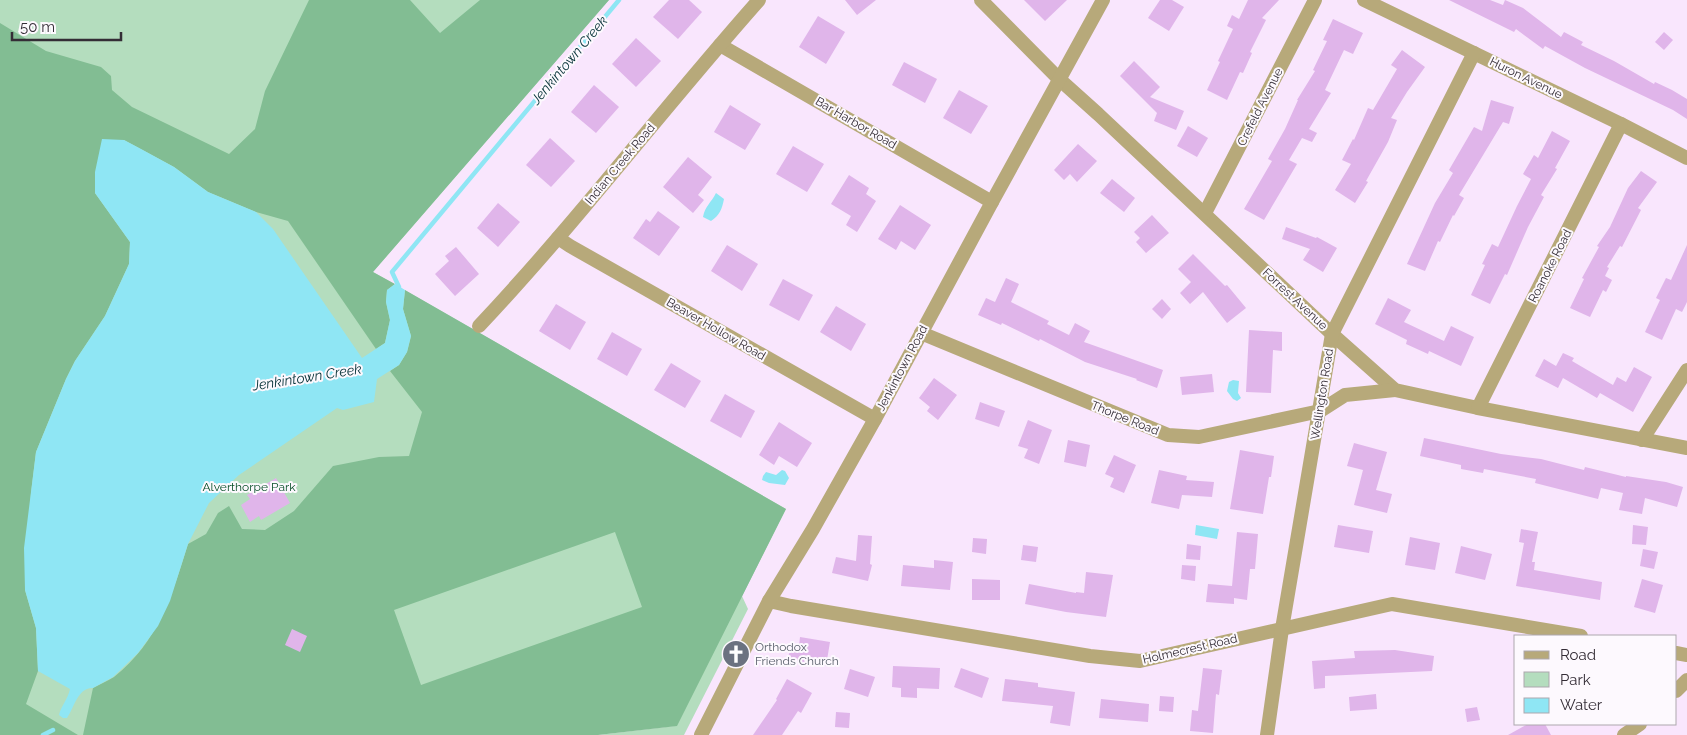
<svg xmlns="http://www.w3.org/2000/svg" width="1687" height="735" font-family="Raleway,sans-serif">
<rect width="100%" height="100%" fill="#f9e6fd"/>
<path fill="#b4ddbe" d="M0 0H609L373 272 786 509 742 596 748 609 684 735H598L674 726 536 735H0Z"/>
<g fill="#82bd93" fill-rule="evenodd">
<path d="M309 0H410L440 33 480 0H609L373 272 395 284 387 290 386 302 390 320 385 343 376 349 288 221 256 212 208 192 174 167 124 140 95 193 130 242 129 264 105 316 75 361 66 379 36 452 31 493 25 590 36 628 38 671 26 704 78 735H0V23L46 51 101 67 111 76 112 90 132 107 229 154 255 129 265 91Z"/>
<path d="M405 290 786 509 677 726 598 735H83L93 688C100 684 108 681 114 677 158 642 172 595 188 544L206 534 218 513 229 506 242 529 265 530 294 511 333 466 379 457 409 456 422 412 390 371 399 365 407 352 411 336 403 309ZM615 532 642 607 421 685 394 610Z"/>
</g>
<g fill="#8fe6f4">
<path d="M102 139 124 140 141 149 174 167 208 192 256 212 273 229 362 358 385 343 390 320 386 302 387 290 395 284 405 290 403 309 411 336 407 352 399 365 377 379 374 402 343 410 337 408 239 475 209 503 188 544 170 601 158 626 138 653 113 677 93 688C78 687 74 708 67 718H63L59 715C61 706 68 699 70 689L38 671 36 628 25 590 24 548 36 452 66 379 75 361 105 316 129 264 130 242 95 193V172Z"/>
<path d="M716 193 724 199C722 209 720 215 711 221L703 217C705 206 711 203 716 193Z"/>
<path d="M1233 380 1239 381 1238 393 1241 398 1237 401 1233 399 1227 391 1229 382Z"/>
<path d="M782 470 785 471 789 478 785 485 769 483 762 480 763 476 766 472 776 475Z"/>
<path d="M1196 525 1219 529 1217 539 1195 535Z"/>
</g>
<g fill="none" stroke-linecap="round" stroke-linejoin="round">
<g stroke="#8fe6f4" stroke-width="4.5">
<path d="M398 292 399 287 392 272 619 0"/>
<path d="M43 735 53 730"/>
</g>
</g>
<g fill="#e0b5ea">
<path d="M669 0H689L702 12 678 39 653 17Z"/>
<path d="M845 0H876L857 15Z"/>
<path d="M1024 0H1067L1045 21Z"/>
<path d="M1160 0H1172L1184 7 1169 31 1148 18Z"/>
<path d="M1248 0H1279L1262 18 1266 20 1250 52 1252 53 1243 73 1240 72 1227 100 1207 90 1220 62 1218 61 1233 29 1227 26 1232 15 1239 19Z"/>
<path d="M1449 0H1490L1503 5 1505 0 1523 8 1561 37 1564 32 1583 42 1581 45 1614 61 1654 84 1655 82 1672 90 1687 99V119L1673 110 1585 68 1545 46 1543 49 1516 29 1514 32Z"/>
<path d="M818 16 845 32 826 64 799 47Z"/>
<path d="M1333 19 1363 33 1353 54 1344 50 1325 90 1331 93 1309 129 1317 133 1312 142 1302 138 1289 160 1297 164 1264 220 1244 209 1272 161 1268 159 1285 129 1298 100H1297L1315 71 1313 70 1327 41 1323 40Z"/>
<path d="M1664 32 1673 40 1664 50 1655 42Z"/>
<path d="M636 38 661 61 636 87 612 64Z"/>
<path d="M1402 50 1425 67 1407 92 1391 118 1397 120 1388 142 1366 181 1368 182 1355 203 1335 190 1351 164 1342 160 1353 139 1354 140 1368 108 1373 110 1397 69 1391 65Z"/>
<path d="M1134 61 1160 87 1150 97 1184 111 1176 130 1154 121 1157 113 1120 76Z"/>
<path d="M904 62 937 79 925 103 892 85Z"/>
<path d="M594 85 619 107 596 133 571 112Z"/>
<path d="M959 90 988 106 971 134 943 118Z"/>
<path d="M1491 100 1514 107 1509 124 1503 122 1459 195 1464 198 1454 216 1453 215 1440 242 1438 241 1425 271 1407 264 1435 203 1453 173 1449 170 1474 127 1482 131Z"/>
<path d="M730 105 761 124 745 150 714 132Z"/>
<path d="M1188 126 1208 138 1197 157 1177 146Z"/>
<path d="M1552 131 1570 141 1555 168 1557 169 1541 195 1544 197 1528 227 1507 275 1505 274 1490 304 1471 295 1485 265 1482 264 1492 244 1498 247 1517 206 1531 179 1523 174 1534 155 1538 158Z"/>
<path d="M550 138 575 161 551 187 526 165Z"/>
<path d="M1078 144 1097 161 1077 182 1070 174 1064 180 1054 170Z"/>
<path d="M793 146 824 164 807 192 776 174Z"/>
<path d="M688 157 712 177 698 195 704 200 693 213 663 187Z"/>
<path d="M1641 171 1657 182 1638 208 1641 210 1622 247 1620 246 1607 267 1609 268 1605 276 1612 280 1606 292 1603 290 1590 317 1570 308 1584 279 1582 278 1599 247 1597 246 1610 227 1628 188Z"/>
<path d="M849 175 869 188 866 194 876 201 857 232 846 225 851 216 831 204Z"/>
<path d="M1112 179 1135 198 1124 212 1100 193Z"/>
<path d="M498 203 520 222 498 247 477 228Z"/>
<path d="M900 205 931 225 915 250 901 241 896 250 878 239Z"/>
<path d="M658 211 680 227 659 256 633 238 646 219 650 222Z"/>
<path d="M1152 215 1169 233 1146 253 1136 242 1140 238 1134 232Z"/>
<path d="M1286 227 1316 238 1317 237 1337 248 1323 272 1303 260 1310 249 1282 239Z"/>
<path d="M727 245 758 264 742 291 711 271Z"/>
<path d="M1687 245V302L1682 312 1676 309 1662 340 1645 332 1660 300 1656 298 1666 278 1671 280Z"/>
<path d="M456 247 479 274 455 296 435 274 449 261 445 256Z"/>
<path d="M1193 254 1225 286 1227 285 1246 308 1227 323 1203 292 1190 304 1180 293 1191 282 1178 269Z"/>
<path d="M1006 278 1019 284 1011 302 1049 321 1047 324 1069 335 1075 323 1090 331 1084 342 1163 370 1157 388 1136 380 1137 379 1085 362 1040 339 1039 341 1002 323 1001 325 978 315 986 298 995 302Z"/>
<path d="M783 279 813 295 799 321 769 305Z"/>
<path d="M1388 298 1411 310 1404 322 1444 341 1451 326 1474 337 1461 366 1429 351 1428 354 1406 344 1407 340 1375 324Z"/>
<path d="M1162 299 1171 309 1162 319 1152 309Z"/>
<path d="M556 304 586 322 570 350 539 331Z"/>
<path d="M836 306 866 324 851 351 820 332Z"/>
<path d="M1249 330 1282 332V351L1273 350 1271 393 1246 392Z"/>
<path d="M612 332 642 349 627 376 597 359Z"/>
<path d="M1563 353 1574 358 1572 361 1613 385 1617 377 1626 382 1634 367 1652 377 1633 412 1600 393 1597 398 1563 378 1558 388 1535 376 1544 359 1556 366Z"/>
<path d="M671 363 701 381 685 408 654 390Z"/>
<path d="M1212 374 1214 392 1182 395 1180 377Z"/>
<path d="M934 378 957 395 938 420 927 411 930 407 919 398Z"/>
<path d="M725 394 755 411 741 438 710 421Z"/>
<path d="M980 402 1005 411 999 427 975 419Z"/>
<path d="M1028 420 1052 430 1039 464 1024 458 1028 449 1018 446Z"/>
<path d="M779 422 812 443 797 467 779 456 774 465 759 455Z"/>
<path d="M1424 438 1501 454 1541 459 1584 470 1585 467 1626 477V476L1666 482 1683 487 1677 507 1645 498 1642 514 1619 510 1623 493 1601 488 1598 499 1535 483 1536 479 1484 469 1483 473 1461 469V465L1420 456Z"/>
<path d="M1068 440 1090 445 1086 467 1064 462Z"/>
<path d="M1354 443 1387 452 1376 490 1392 494 1387 513 1354 505 1363 470 1347 466Z"/>
<path d="M1240 450 1274 456 1271 477H1269L1263 514 1230 509Z"/>
<path d="M1114 455 1136 465 1124 493 1110 487 1114 478 1105 474Z"/>
<path d="M1159 470 1187 476 1186 480 1214 482 1212 497 1182 495 1179 509 1151 503Z"/>
<path d="M276 478 290 503 261 520 259 516 250 522 241 505 250 499 247 495Z"/>
<path d="M1338 525 1373 531 1369 553 1334 547Z"/>
<path d="M1633 525 1648 527 1646 545 1632 544Z"/>
<path d="M1521 529 1538 532 1532 562H1535L1534 570 1602 582 1600 600 1516 586 1524 543 1519 542Z"/>
<path d="M1237 532 1258 534 1255 569H1250L1247 600 1234 598V604L1206 602 1208 584 1232 586Z"/>
<path d="M858 535 872 536 870 564 872 565 868 581 832 573 836 557 856 561Z"/>
<path d="M1410 537 1440 543 1435 570 1405 565Z"/>
<path d="M973 538 987 539 986 554 972 552Z"/>
<path d="M1187 544 1201 546 1200 560 1186 559Z"/>
<path d="M1023 545 1038 547 1036 562 1021 560Z"/>
<path d="M1461 546 1492 554 1485 580 1455 573Z"/>
<path d="M1643 549 1658 552 1654 569 1640 566Z"/>
<path d="M934 560 953 562 950 590 901 586 903 565 934 568Z"/>
<path d="M1182 565 1196 566 1195 581 1181 579Z"/>
<path d="M1086 572 1113 575 1106 617 1066 612 1025 604 1029 584 1076 593V592L1084 593Z"/>
<path d="M972 579 1000 580V600H972Z"/>
<path d="M1642 579 1663 585 1655 613 1634 607Z"/>
<path d="M292 629 307 636 300 652 285 645Z"/>
<path d="M800 637 830 642 826 666 788 659 791 644 799 646Z"/>
<path d="M1395 650 1434 656 1432 671 1325 676V688L1314 689 1312 661 1355 658 1354 651Z"/>
<path d="M893 666 940 668 939 689 917 688V698L901 697V688L892 687Z"/>
<path d="M961 668 989 678 982 698 954 687Z"/>
<path d="M1203 668 1222 670 1219 695 1216 694 1213 733 1190 731 1192 710 1198 711Z"/>
<path d="M850 669 875 677 868 697 844 689Z"/>
<path d="M787 679 812 693 801 713 798 711 782 735H753L777 700 776 699Z"/>
<path d="M1005 679 1038 683V687L1075 692 1070 726 1050 723 1053 706 1002 701Z"/>
<path d="M1376 694 1377 709 1350 711 1349 697Z"/>
<path d="M1160 696 1174 697 1173 712 1159 711Z"/>
<path d="M1101 699 1149 704 1148 722 1099 718Z"/>
<path d="M1477 707 1480 720 1467 722 1465 709Z"/>
<path d="M836 712 850 713 849 728 835 727Z"/>
<path d="M1528 724H1545L1551 735H1508Z"/>
</g>
<g fill="none" stroke-linecap="round" stroke-linejoin="round">
<g stroke="#b7a97a" stroke-width="14">
<path d="M981 0 1059 79 1098 114 1332 334 1395 390 1478 408 1687 448"/>
<path d="M1364 0 1621 124 1687 158"/>
<path d="M720 45 992 202"/>
<path d="M1205 213 1315 0"/>
<path d="M558 238 570 246 875 419"/>
<path d="M479 326C577 222 664 107 759 0"/>
<path d="M921 333 1168 435 1199 437 1320 411 1345 395 1395 390"/>
<path d="M1478 408 1621 124"/>
<path d="M1642 440 1687 370"/>
<path d="M769 601 791 606 1090 656 1140 661 1392 604 1581 636"/>
<path d="M1676 653 1687 655"/>
<path d="M1676 691 1687 680"/>
<path d="M701 735 769 601 813 529 875 419 992 202 1103 0"/>
<path d="M1267 735 1282 629 1332 334 1474 53"/>
<path d="M1624 735 1640 724"/>
</g>
</g>
<defs>
<g id="church-disc" transform="scale(1.4375)"><circle r="9.5" fill="#6b7280" stroke="#fdf9fe"/><path d="M-1.2-6h2.4v3.5h3.3v2.4h-3.3V6h-2.4V-.1h-3.3v-2.4h3.3Z" fill="#fff"/></g>
</defs>
<g fill-rule="evenodd">
<use href="#church-disc" x="736" y="654"/>
</g>
<g text-anchor="middle" stroke-width="4" stroke-linejoin="round" paint-order="stroke">
<g font-size="12" fill="#342d36" stroke="#fdf9fe">
<text transform="translate(1526 78) rotate(26)" y="4">Huron Avenue</text>
<text transform="translate(1260 107) rotate(-63)" y="4">Crefeld Avenue</text>
<text transform="translate(856 123) rotate(30)" y="4">Bar Harbor Road</text>
<text transform="translate(620 164) rotate(-50)" y="4">Indian Creek Road</text>
<text transform="translate(1550 266) rotate(-63)" y="4">Roanoke Road</text>
<text transform="translate(1295 299) rotate(43)" y="4">Forrest Avenue</text>
<text transform="translate(716 329) rotate(30)" y="4">Beaver Hollow Road</text>
<text transform="translate(902 368) rotate(-62)" y="4">Jenkintown Road</text>
<text transform="translate(1322 394) rotate(-81)" y="4">Wellington Road</text>
<text transform="translate(1125 418) rotate(22)" y="4">Thorpe Road</text>
<text transform="translate(1190 649) rotate(-13)" y="4">Holmecrest Road</text>
</g>
<g font-size="12" fill="#084f28" stroke="#fdf9fe">
<text x="249" y="491">Alverthorpe Park</text>
</g>
<g font-size="12" fill="#5b616d" stroke="#fdf9fe" text-anchor="start">
<text x="755" y="651">Orthodox<tspan x="755" dy="14">Friends Church</tspan></text>
</g>
<g font-size="14" font-style="italic" fill="#032f35" stroke="#fdf9fe">
<text transform="translate(569 60) rotate(-50)" y="5">Jenkintown Creek</text>
<text transform="translate(307 377) rotate(-9)" y="5">Jenkintown Creek</text>
</g>
</g>
<rect x="1514" y="635" width="162" height="90" fill="#fdf9fe" stroke="#ada7ae"/>
<rect x="1524" y="651" width="25" height="8" fill="#b7a97a" stroke="#ada7ae"/>
<text x="1560" y="660" font-size="15" fill="#342d36">Road</text>
<rect x="1524" y="672" width="25" height="15" fill="#b4ddbe" stroke="#ada7ae"/>
<text x="1560" y="685" font-size="15" fill="#342d36">Park</text>
<rect x="1524" y="698" width="25" height="15" fill="#8fe6f4" stroke="#ada7ae"/>
<text x="1560" y="710" font-size="15" fill="#342d36">Water</text>
<path d="M12 32v8h109v-8" fill="none" stroke="#342d36" stroke-width="2.5"/>
<text x="20" y="32" font-size="15" fill="#342d36" stroke="#fdf9fe" stroke-width="4" paint-order="stroke">50 m</text>
</svg>
